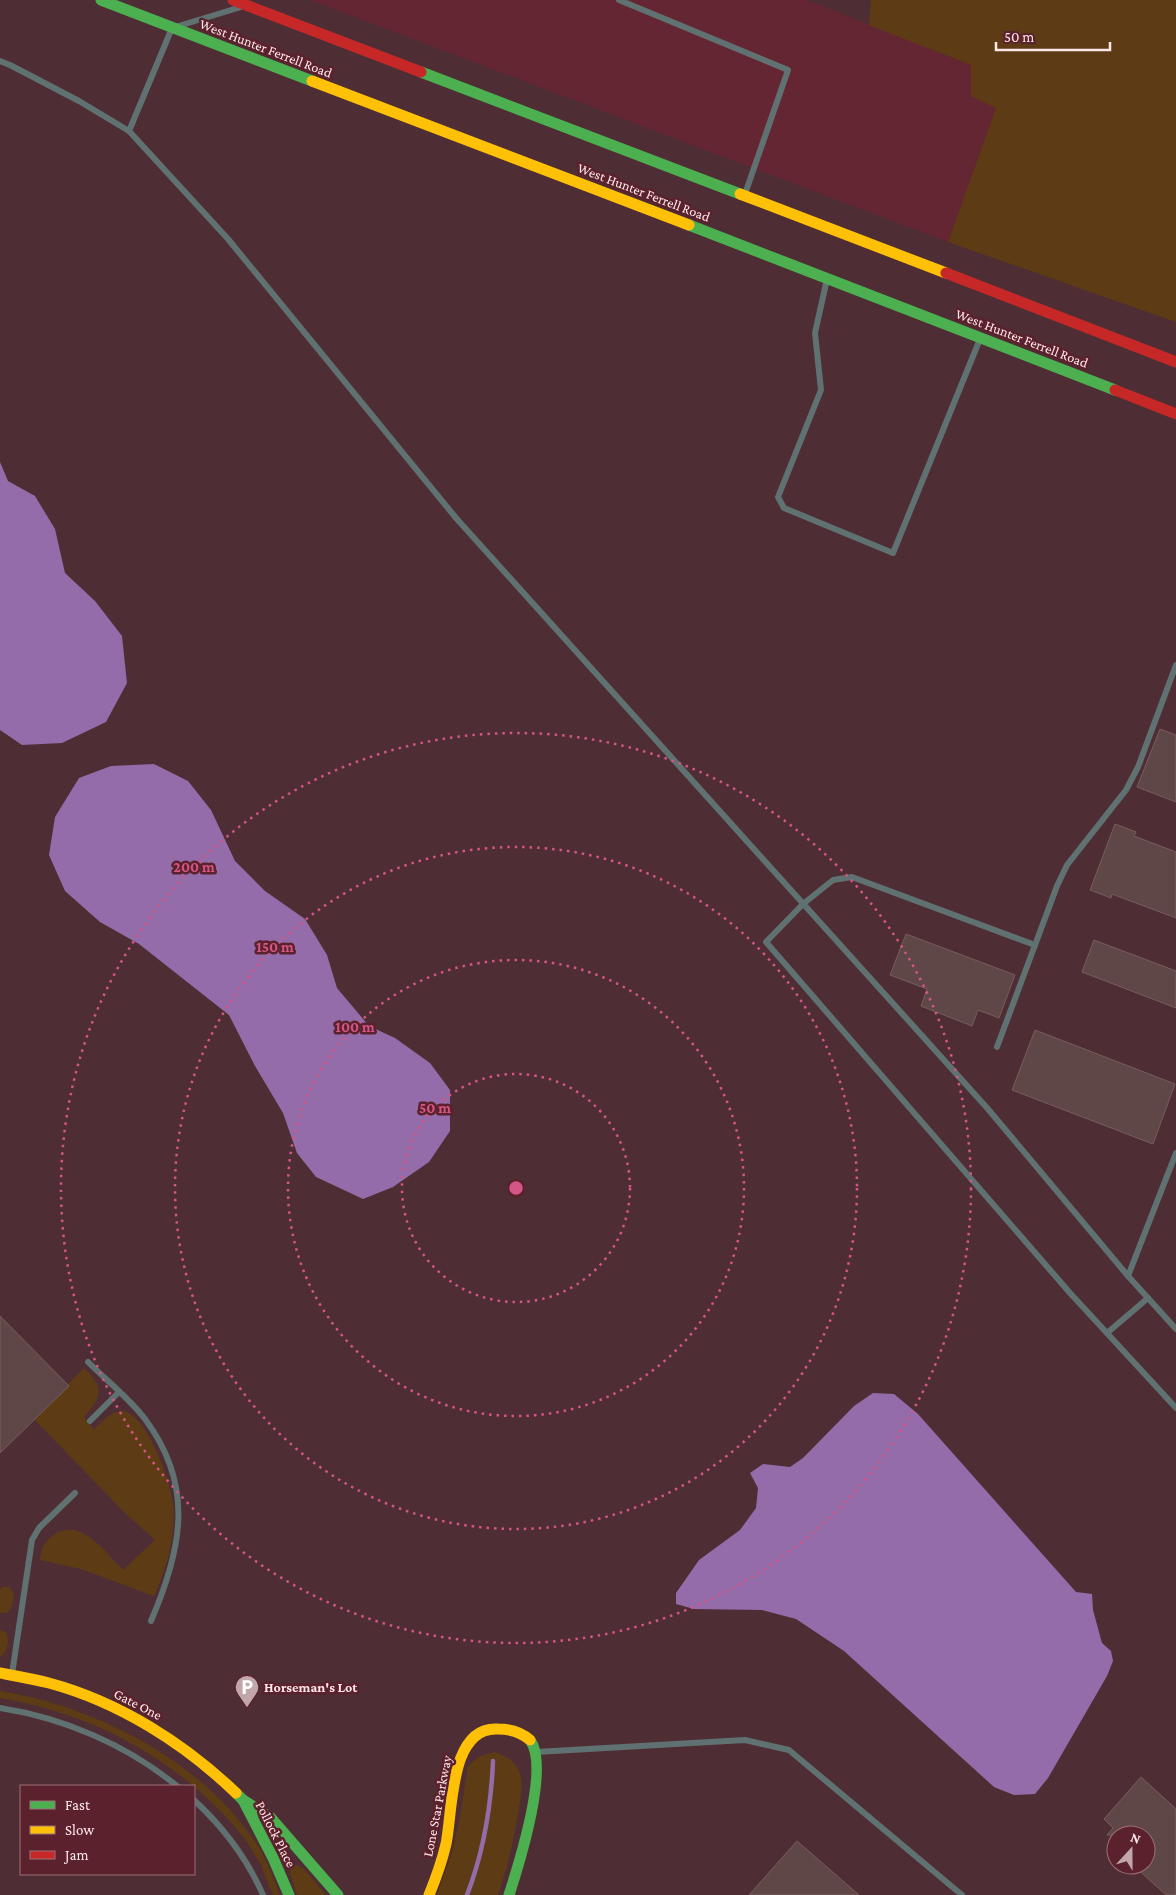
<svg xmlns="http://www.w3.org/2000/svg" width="1176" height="1895" font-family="'Crimson Pro',serif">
<rect width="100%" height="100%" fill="#4e2e34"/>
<path fill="#642632" d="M310 0H807L971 65 996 108 948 242Z"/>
<g fill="#5d3c15">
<path d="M871 0H1176V322L948 242 996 108 971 96V65L869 25Z"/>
<path d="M84 1368C106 1389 101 1397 84 1417L94 1429C102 1422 111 1410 123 1411 147 1415 171 1482 173 1503 176 1534 167 1568 154 1596L81 1569 40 1560C41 1550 44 1543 52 1536 80 1515 106 1553 123 1570L155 1540 124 1512 34 1419Z"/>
<path d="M3 1587H9L14 1594C12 1603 13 1615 0 1613V1589Z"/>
<path d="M0 1630 6 1632C10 1639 8 1652 0 1657Z"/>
<path d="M0 1691C96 1706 204 1762 258 1846 267 1861 274 1879 280 1895H273L262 1869 263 1868C256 1857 249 1844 240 1833 180 1760 92 1713 0 1698Z"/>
<path d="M495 1752C507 1756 519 1764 521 1778 523 1787 520 1799 519 1808 514 1838 508 1867 498 1895H437L452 1853 459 1822 468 1766 480 1756Z"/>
<path d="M296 1865 304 1869 326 1895H297L290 1874V1870Z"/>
</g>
<g fill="#936ca9">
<path d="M0 462 8 481 35 496 55 529 65 573 95 601 122 636 127 683 106 722 62 743 22 745 0 730Z"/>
<path d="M154 764 188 781 211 810 235 861 265 891 305 919 327 955 337 988 369 1026 395 1038 430 1063 450 1090V1131L429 1162 393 1187 363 1199 316 1177 297 1153 283 1113 255 1066 229 1015 139 944 100 922 65 891 49 855 55 817 79 778 111 766Z"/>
<path d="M873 1393 894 1394 918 1414 1076 1592 1092 1594 1093 1610 1102 1643 1111 1651 1113 1661 1107 1676 1048 1778 1035 1794 1014 1795 994 1787 844 1651 796 1619 762 1610 694 1609 676 1604V1593L699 1560 740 1530 756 1508 758 1488 750 1473 763 1464 790 1467 803 1458 854 1406Z"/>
</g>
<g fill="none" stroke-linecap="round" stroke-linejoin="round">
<path stroke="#936ca9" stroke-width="4.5" d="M467 1895C484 1851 491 1808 493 1761"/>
</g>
<g fill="#5f4647" stroke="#785d5d">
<path d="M1160 729 1176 735V802L1137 787Z"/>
<path d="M1115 824 1136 832 1134 836 1176 852V918L1112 894 1111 898 1090 890Z"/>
<path d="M906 934 1015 975 999 1018 978 1010 972 1026 921 1006 927 989 890 975Z"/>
<path d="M1094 940 1176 971V1008L1082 972Z"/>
<path d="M1035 1030 1175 1084 1153 1144 1012 1090Z"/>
<path d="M0 1316 69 1386 0 1453Z"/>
<path d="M1141 1777 1176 1809V1895H1166L1133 1865H1146V1835H1107L1113 1828 1104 1819Z"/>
<path d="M797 1841 859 1895H749Z"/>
</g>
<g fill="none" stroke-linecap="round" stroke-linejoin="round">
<g stroke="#607171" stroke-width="6">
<path d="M619 0 788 70 745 194"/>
<path d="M241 7 172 28 129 131 228 239 456 518 988 1109 1128 1276 1176 1329"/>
<path d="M0 61 10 65 79 101 129 131"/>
<path d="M827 279 815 333 821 390 778 497 784 508 893 553 980 339"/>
<path d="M1035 945 852 877 833 880 803 904 766 942 1070 1293 1176 1408"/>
<path d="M997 1047 1057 886 1067 865 1126 790 1138 767 1176 665"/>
<path d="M1128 1276 1176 1153"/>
<path d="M1107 1333 1148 1298"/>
<path d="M88 1362C106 1380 130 1399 145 1419 195 1486 182 1549 151 1621"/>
<path d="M90 1421 119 1392"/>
<path d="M12 1674 32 1540 39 1528 75 1493"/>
<path d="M0 1708C64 1718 127 1745 177 1786"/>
<path d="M536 1752 745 1740 789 1750 962 1895"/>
<path d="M194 1800C223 1827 247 1858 263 1895"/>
</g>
<g stroke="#4caf50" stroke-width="11">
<path d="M101 0 312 81"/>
<path d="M421 72 740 194"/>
<path d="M689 225 1115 390"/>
<path d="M236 1793 243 1800 271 1818 338 1895"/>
<path d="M243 1800 273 1858 289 1895"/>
<path d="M509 1895C519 1864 550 1767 530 1740"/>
</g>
<g stroke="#ffc107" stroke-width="11">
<path d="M312 81 689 225"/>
<path d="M740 194 946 273"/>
<path d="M0 1673C16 1676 33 1679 49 1683 119 1702 184 1743 236 1793"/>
<path d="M429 1895C436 1878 442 1861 446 1844 453 1811 449 1726 498 1729 510 1729 521 1732 530 1740"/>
</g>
<g stroke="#c62828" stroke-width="11">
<path d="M233 0 421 72"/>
<path d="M946 273 1176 362"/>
<path d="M1115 390 1176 414"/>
</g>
</g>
<g fill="none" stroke="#d45686" stroke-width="2.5" stroke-dasharray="2.5 5">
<circle cx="516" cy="1188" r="114"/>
<circle cx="516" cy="1188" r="228"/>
<circle cx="516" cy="1188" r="341"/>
<circle cx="516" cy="1188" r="455"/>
</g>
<defs>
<g id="parking-pin" transform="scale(1.25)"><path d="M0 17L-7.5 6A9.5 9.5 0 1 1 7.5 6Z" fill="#c1a6aa" stroke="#5b212c"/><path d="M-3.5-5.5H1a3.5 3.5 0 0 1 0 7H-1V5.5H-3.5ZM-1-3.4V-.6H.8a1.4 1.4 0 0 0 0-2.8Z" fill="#fff"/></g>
</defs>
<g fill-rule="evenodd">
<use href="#parking-pin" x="247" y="1687"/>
</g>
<g text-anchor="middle" stroke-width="5" stroke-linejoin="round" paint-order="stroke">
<g font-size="14" fill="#ffe7e9" stroke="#5b212c">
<text transform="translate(266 48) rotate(21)" y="5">West Hunter Ferrell Road</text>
<text transform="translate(644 192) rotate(21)" y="5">West Hunter Ferrell Road</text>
<text transform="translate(1022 338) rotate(21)" y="5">West Hunter Ferrell Road</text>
<text transform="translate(138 1704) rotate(27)" y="5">Gate One</text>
<text transform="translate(437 1806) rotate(-79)" y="5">Lone Star Parkway</text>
<text transform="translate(276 1834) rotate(63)" y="5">Pollock Place</text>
</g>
<g font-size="14" font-weight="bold" fill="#ffe7e9" stroke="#5b212c" text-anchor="start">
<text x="264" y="1692">Horseman's Lot</text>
</g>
</g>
<circle cx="516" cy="1188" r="8" fill="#d45686" stroke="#5b212c" stroke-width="2.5"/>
<g font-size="15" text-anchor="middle" font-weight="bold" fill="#d45686" stroke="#5b212c" stroke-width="5" stroke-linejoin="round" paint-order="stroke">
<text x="194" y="872">200 m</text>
<text x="275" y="952">150 m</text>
<text x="355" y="1032">100 m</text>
<text x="435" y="1113">50 m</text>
</g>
<rect x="20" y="1785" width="175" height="90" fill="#5b212c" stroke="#9d7078"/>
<rect x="30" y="1801" width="25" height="8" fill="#4caf50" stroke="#9d7078"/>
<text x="65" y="1810" font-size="15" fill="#ffe7e9">Fast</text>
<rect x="30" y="1826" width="25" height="8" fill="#ffc107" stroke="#9d7078"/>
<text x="65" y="1835" font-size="15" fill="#ffe7e9">Slow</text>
<rect x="30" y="1851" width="25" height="8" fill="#c62828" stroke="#9d7078"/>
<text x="65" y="1860" font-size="15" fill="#ffe7e9">Jam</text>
<g transform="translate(1131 1850) rotate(21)"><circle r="24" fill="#5b212c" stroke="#9d7078"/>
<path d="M0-4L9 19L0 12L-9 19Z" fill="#c1a6aa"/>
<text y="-8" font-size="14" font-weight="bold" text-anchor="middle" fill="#ffe7e9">N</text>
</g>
<path d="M996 42v8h114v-8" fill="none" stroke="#ffe7e9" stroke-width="2.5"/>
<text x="1004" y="42" font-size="15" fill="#ffe7e9" stroke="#5b212c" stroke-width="4" paint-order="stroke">50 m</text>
</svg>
